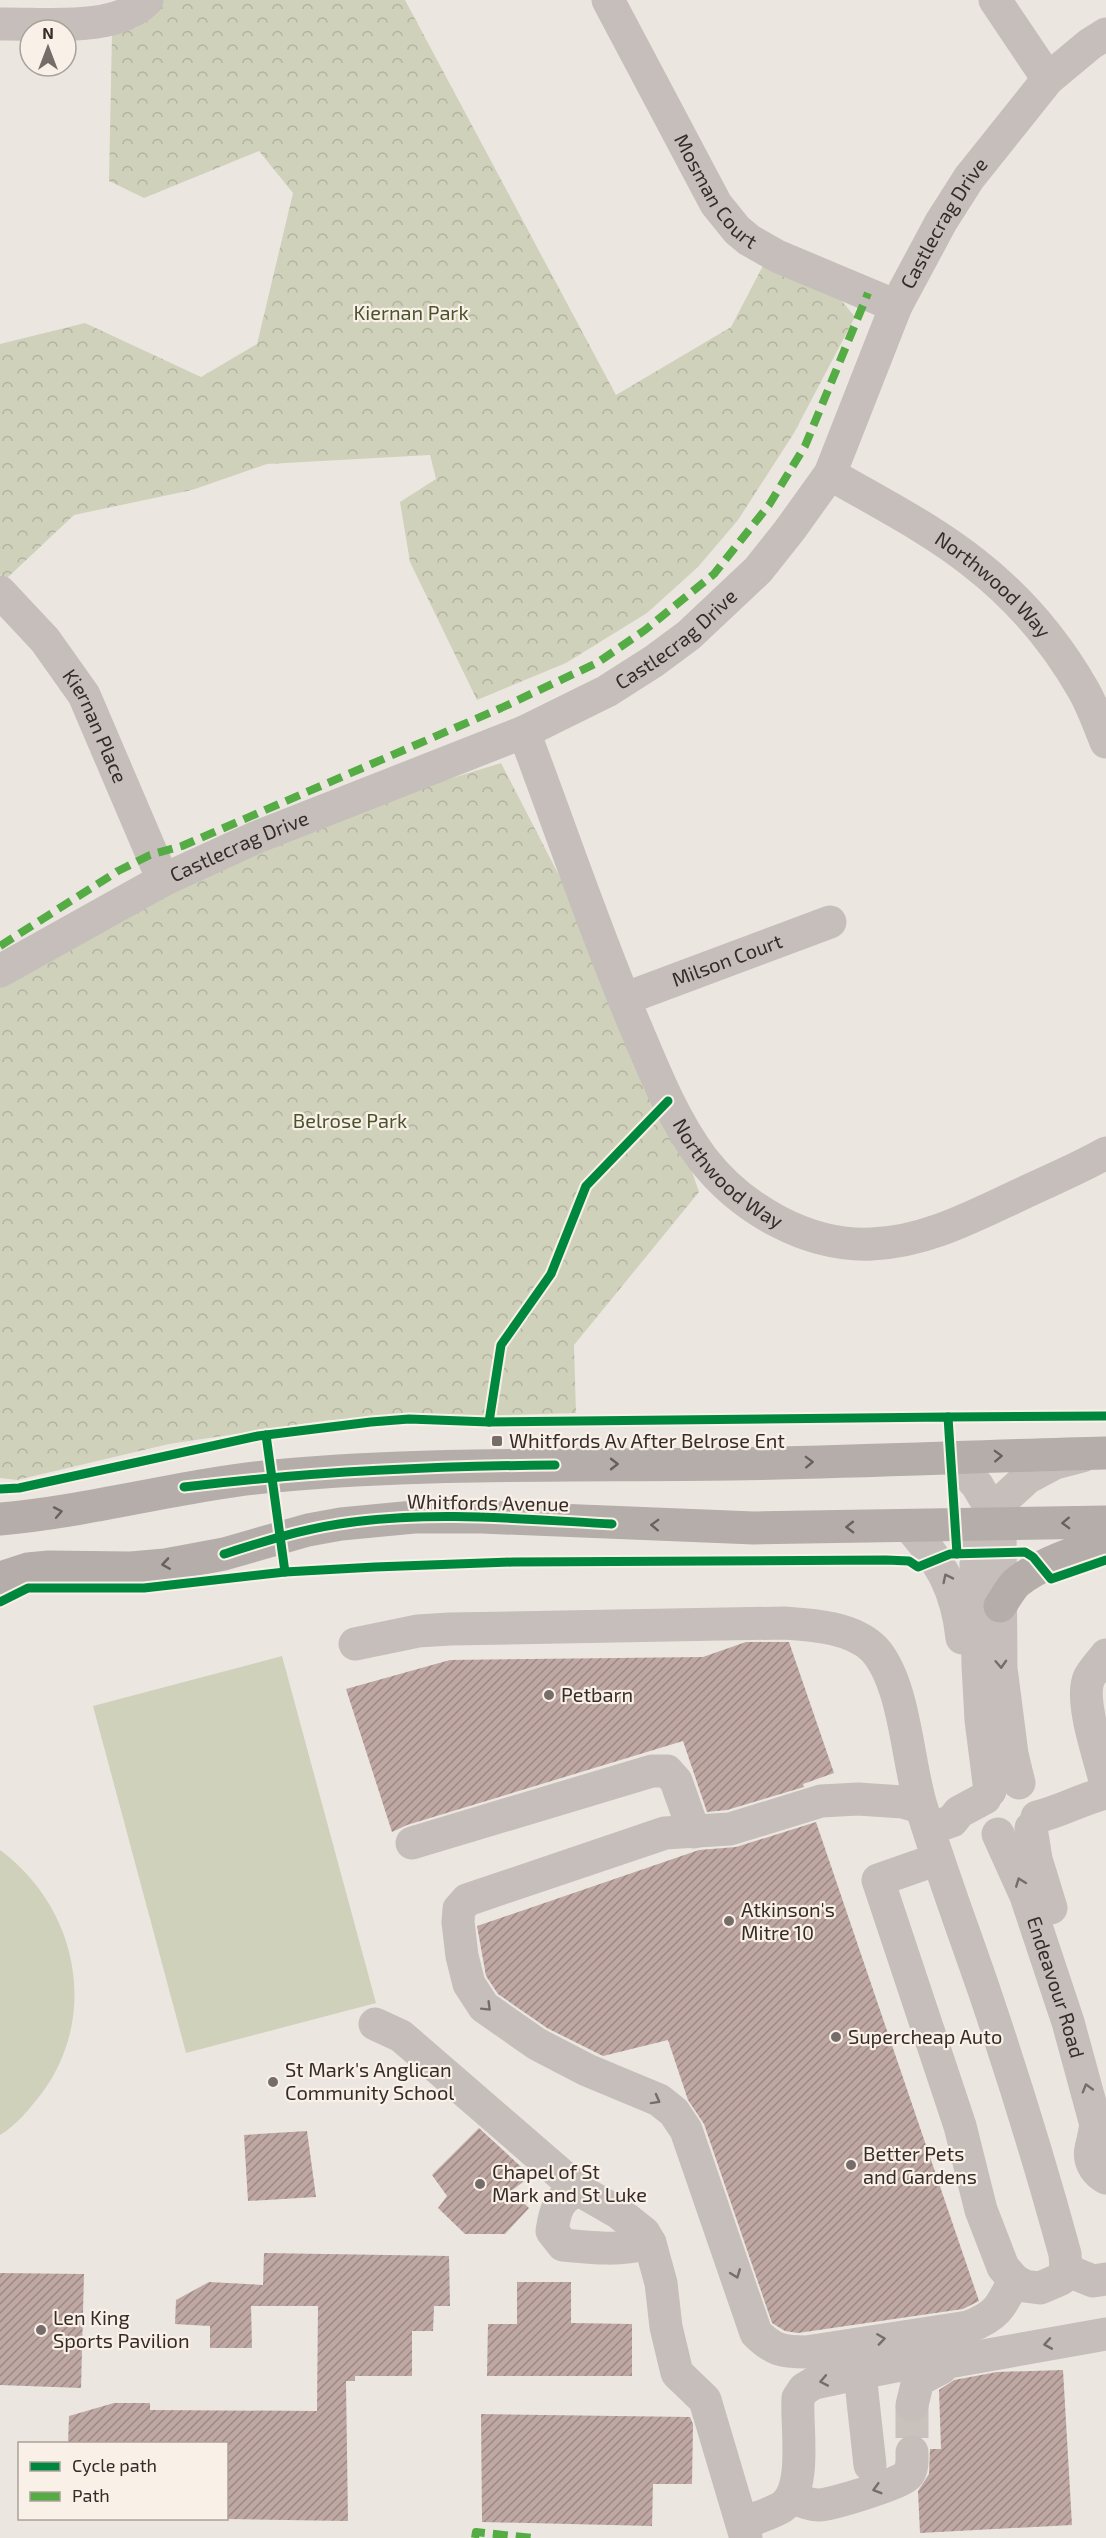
<svg xmlns="http://www.w3.org/2000/svg" width="1106" height="2538" font-family="'Exo 2',sans-serif">
<defs>
<pattern id="park-crowns" width="20" height="18" patternUnits="userSpaceOnUse" patternTransform="scale(1.5)"><rect width="20" height="18" fill="#cfd1bb"/><path d="M2 6a3 3 0 1 1 6 0M12 15a3 3 0 1 1 6 0" fill="none" stroke="#b2b4a1"/></pattern>
<pattern id="building-hatch" width="6" height="6" patternUnits="userSpaceOnUse" patternTransform="scale(1.5)"><rect width="6" height="6" fill="#bfa8a3"/><path d="M-1 1l2-2M0 6l6-6M5 7l2-2" fill="none" stroke="#9c8985"/></pattern>
</defs>
<rect width="100%" height="100%" fill="#ece6e1"/>
<g fill="url(#park-crowns)">
<path d="M159 0H405L616 395 731 327 766 260 837 295 855 317 794 433 738 520 698 567 647 613 566 663 477 700 410 562 400 502 436 479 430 455 267 464 192 490 74 515 5 580 0 574V344L85 323 201 377 257 344 293 193 259 151 144 198 109 181 112 33 136 28Z"/>
<path d="M501 763 632 1017 668 1101 699 1192 574 1345 576 1413 330 1420 169 1444 17 1480 0 1478V971L157 869Z"/>
</g>
<g fill="#cfd1bb">
<path d="M282 1656 376 2003 186 2053 93 1706Z"/>
<path d="M0 1850C77 1907 100 2014 42 2093 30 2108 17 2125 0 2135Z"/>
</g>
<g fill="url(#building-hatch)">
<path d="M746 1642H789L834 1773 803 1784 804 1787 727 1810 707 1812 683 1741 407 1825 392 1832 346 1689 450 1660 703 1657Z"/>
<path d="M816 1822 979 2301 963 2309 798 2333 785 2331 772 2323 704 2124 688 2100 668 2040 603 2056 547 2028 498 1994 486 1976 477 1926 699 1850 736 1847Z"/>
<path d="M479 2128 531 2176 511 2191 529 2208 505 2234H465L438 2208 447 2196 432 2175Z"/>
<path d="M307 2131 316 2197 248 2201 244 2135Z"/>
<path d="M264 2253 449 2256 450 2306H434L433 2331H412V2376H355V2381H346L348 2521 226 2519V2444H68L69 2416 114 2403H150V2410L317 2411 318 2306H251L252 2348H210V2326L175 2324 176 2300 209 2282 263 2285Z"/>
<path d="M0 2273 84 2274 81 2388 0 2385Z"/>
<path d="M517 2282H571V2323L632 2324V2376H487L488 2324H517Z"/>
<path d="M1063 2370 1072 2525 920 2533 918 2491 929 2474 930 2449H941L939 2390 954 2380 997 2372Z"/>
<path d="M481 2414 690 2417 693 2424 692 2484H653L652 2526 482 2522Z"/>
</g>
<g fill="none" stroke-linecap="round" stroke-linejoin="round">
<path stroke="#c8c1bc" stroke-width="33" stroke-dasharray="33 16" stroke-linecap="butt" d="M912 2405V2452"/>
<g stroke="#c5beba" stroke-width="33">
<path id="s1" d="M608 0 716 204 737 230 749 240 777 256 896 306"/>
<path d="M995 0 1048 79"/>
<path d="M0 24C44 23 115 33 147 0"/>
<path id="s2" d="M830 474C878 502 930 528 974 563 1019 598 1056 642 1084 691 1093 707 1099 725 1106 742"/>
<path id="s3" d="M0 592 45 640 84 695 163 880"/>
<path id="s4" d="M524 732C561 830 595 931 636 1028 655 1073 673 1119 702 1158 741 1209 808 1247 872 1244 925 1242 972 1217 1019 1195 1048 1181 1078 1169 1106 1153"/>
<path id="s5" d="M0 971 163 880 257 837 524 732 607 691 654 661 689 635 758 570 789 531 830 474 896 306 941 222 969 178 1048 79 1090 44 1106 34"/>
<path id="s6" d="M624 999 830 922"/>
<path d="M951 1457 977 1485 1000 1524 1001 1668 1012 1754 1019 1783"/>
<path d="M909 1526C941 1562 957 1590 962 1638"/>
<path d="M355 1644 418 1631 450 1629 784 1623C812 1625 852 1627 874 1649 906 1684 907 1764 922 1809 941 1871 964 1932 985 1993 1014 2079 1041 2166 1065 2254L1066 2270 1061 2279 1040 2288 1024 2286 1014 2280 1003 2267 981 2210 960 2126 878 1880 938 1859"/>
<path d="M1106 1655C1101 1662 1093 1670 1089 1678 1079 1700 1100 1759 1106 1784"/>
<path d="M990 1791 981 1720 978 1666 976 1564 980 1539 1003 1500 1027 1478 1055 1463 1082 1456"/>
<path d="M921 1807 903 1802 858 1799 821 1801 730 1829 665 1833 467 1900 459 1909 458 1922 462 1956 469 1984 484 2007 537 2044 587 2070 659 2100 674 2112 686 2130 756 2333C773 2350 782 2352 806 2352L968 2327C997 2316 1001 2307 1014 2280"/>
<path d="M1037 1817C1061 1811 1082 1799 1106 1793"/>
<path d="M1031 1828 1036 1859 1051 1908"/>
<path d="M929 1829 952 1821 959 1812 985 1798"/>
<path id="s7" d="M998 1834 1026 1896 1068 2022 1096 2125 1092 2145"/>
<path d="M412 1843 652 1771H667L676 1781 694 1832"/>
<path d="M375 2024 401 2036 579 2190 619 2213 644 2233 650 2243 661 2283 666 2327 677 2373 705 2400 746 2538"/>
<path d="M1104 2131C1085 2143 1086 2167 1106 2178"/>
<path d="M579 2190C558 2197 555 2211 552 2231L563 2245C592 2248 622 2251 650 2243"/>
<path d="M1066 2270 1093 2281 1106 2279"/>
<path d="M860 2374 870 2465"/>
<path d="M912 2405 918 2380 941 2368 943 2363"/>
<path d="M792 2497C801 2501 809 2505 819 2505 830 2505 903 2483 908 2475 913 2468 912 2460 912 2452"/>
<path d="M743 2524C755 2518 770 2514 782 2507 808 2490 796 2426 798 2398L804 2389 814 2383C841 2378 922 2357 943 2363L1106 2334"/>
</g>
<g stroke="#b5ada9" stroke-width="33">
<path d="M0 1519C93 1511 183 1484 275 1476 427 1462 580 1466 732 1464 857 1462 981 1456 1106 1453"/>
<path d="M0 1578 28 1569 49 1567 131 1568 165 1565 224 1554 308 1530 341 1524 414 1517H482L754 1528 1106 1522"/>
<path d="M1000 1606C1005 1599 1010 1589 1016 1583 1037 1566 1079 1548 1106 1546"/>
</g>
<g stroke="#55ab44" stroke-width="8" stroke-dasharray="15 8" stroke-linecap="butt">
<path d="M0 946 118 871 150 855 182 846 501 708 597 663 645 630 714 574 769 505 805 446 868 293"/>
<path d="M475 2538 476 2532 532 2538"/>
</g>
<g stroke="#f9f0e8" stroke-width="13">
<g id="cycleway">
<path d="M948 1417 1106 1416"/>
<path d="M489 1422 501 1345 551 1274 586 1186 668 1101"/>
<path d="M266 1435 285 1572"/>
<path d="M184 1487C307 1472 431 1466 555 1465"/>
<path d="M0 1489 19 1488 258 1436 371 1422 409 1419 489 1422 948 1417 957 1554"/>
<path d="M224 1554C262 1542 299 1530 339 1524 429 1510 521 1519 612 1524"/>
<path d="M0 1602 28 1588H144L285 1572 375 1567 513 1562 886 1560 909 1561 918 1567 950 1554 1025 1552 1033 1557 1051 1579 1106 1560"/>
</g>
</g>
<use href="#cycleway" stroke="#00873e" stroke-width="9"/>
</g>
<defs><path id="oneway-chevron" d="M-2-3.5L2.5 0L-2 3.5" fill="none" stroke-width="1.6" stroke-linecap="round" stroke-linejoin="round" transform="scale(1.5)"/></defs>
<g stroke="#695f5c">
<use href="#oneway-chevron" transform="translate(998 1456) rotate(-2)"/>
<use href="#oneway-chevron" transform="translate(809 1462) rotate(-2)"/>
<use href="#oneway-chevron" transform="translate(614 1464)"/>
<use href="#oneway-chevron" transform="translate(58 1512) rotate(-11)"/>
<use href="#oneway-chevron" transform="translate(1066 1523) rotate(178)"/>
<use href="#oneway-chevron" transform="translate(655 1525) rotate(-178)"/>
<use href="#oneway-chevron" transform="translate(850 1527) rotate(179)"/>
<use href="#oneway-chevron" transform="translate(166 1564) rotate(171)"/>
</g>
<g stroke="#766d6a">
<use href="#oneway-chevron" transform="translate(947 1578) rotate(-116)"/>
<use href="#oneway-chevron" transform="translate(1001 1664) rotate(87)"/>
<use href="#oneway-chevron" transform="translate(1020 1882) rotate(-111)"/>
<use href="#oneway-chevron" transform="translate(487 2007) rotate(45)"/>
<use href="#oneway-chevron" transform="translate(1087 2088) rotate(-106)"/>
<use href="#oneway-chevron" transform="translate(656 2100) rotate(29)"/>
<use href="#oneway-chevron" transform="translate(736 2274) rotate(69)"/>
<use href="#oneway-chevron" transform="translate(881 2339) rotate(-8)"/>
<use href="#oneway-chevron" transform="translate(1048 2344) rotate(170)"/>
<use href="#oneway-chevron" transform="translate(824 2381) rotate(169)"/>
<use href="#oneway-chevron" transform="translate(877 2489) rotate(164)"/>
</g>
<g fill="#766c69" stroke="#f9f0e8" stroke-width="2">
<rect x="491" y="1435" width="12" height="12" rx="3"/>
<circle cx="549" cy="1695" r="6"/>
<circle cx="729" cy="1921" r="6"/>
<circle cx="836" cy="2037" r="6"/>
<circle cx="273" cy="2082" r="6"/>
<circle cx="851" cy="2165" r="6"/>
<circle cx="480" cy="2184" r="6"/>
<circle cx="41" cy="2330" r="6"/>
</g>
<g text-anchor="middle" stroke-width="4.5" stroke-linejoin="round" paint-order="stroke">
<g font-size="20" fill="#362b28" stroke="#f9f0e8">
<text dy="7" stroke="none"><textPath href="#s1" startOffset="220">Mosman Court</textPath></text>
<text dy="7" stroke="none"><textPath href="#s5" startOffset="1260">Castlecrag Drive</textPath></text>
<text dy="7" stroke="none"><textPath href="#s2" startOffset="198">Northwood Way</textPath></text>
<text dy="7" stroke="none"><textPath href="#s5" startOffset="756">Castlecrag Drive</textPath></text>
<text dy="7" stroke="none"><textPath href="#s3" startOffset="166">Kiernan Place</textPath></text>
<text dy="7" stroke="none"><textPath href="#s5" startOffset="270">Castlecrag Drive</textPath></text>
<text dy="7" stroke="none"><textPath href="#s6" startOffset="110">Milson Court</textPath></text>
<text dy="7" stroke="none"><textPath href="#s4" startOffset="492">Northwood Way</textPath></text>
<text transform="translate(488 1503) rotate(1)" y="7">Whitfords Avenue</text>
<text dy="7" stroke="none"><textPath href="#s7" startOffset="164">Endeavour Road</textPath></text>
</g>
<g font-size="20" fill="#49542c" stroke="#f9f0e8">
<text x="411" y="320">Kiernan Park</text>
<text x="350" y="1128">Belrose Park</text>
</g>
<g font-size="20" fill="#362b28" stroke="#f9f0e8" text-anchor="start">
<text x="509" y="1448">Whitfords Av After Belrose Ent</text>
<text x="561" y="1702">Petbarn</text>
<text x="741" y="1917">Atkinson's<tspan x="741" dy="23">Mitre 10</tspan></text>
<text x="848" y="2044">Supercheap Auto</text>
<text x="285" y="2077">St Mark's Anglican<tspan x="285" dy="23">Community School</tspan></text>
<text x="863" y="2161">Better Pets<tspan x="863" dy="23">and Gardens</tspan></text>
<text x="492" y="2179">Chapel of St<tspan x="492" dy="23">Mark and St Luke</tspan></text>
<text x="53" y="2325">Len King<tspan x="53" dy="23">Sports Pavilion</tspan></text>
</g>
</g>
<rect x="18" y="2442" width="210" height="78" fill="#f9f0e8" stroke="#aba19b" stroke-width="1.5"/>
<rect x="30" y="2462" width="30" height="9" fill="#00873e" stroke="#aba19b" stroke-width="1.5"/>
<text x="72" y="2472" font-size="18" fill="#362b28">Cycle path</text>
<rect x="30" y="2492" width="30" height="9" fill="#55ab44" stroke="#aba19b" stroke-width="1.5"/>
<text x="72" y="2502" font-size="18" fill="#362b28">Path</text>
<g transform="translate(48 48)"><circle r="28" fill="#f9f0e8" stroke="#aba19b" stroke-width="1.5"/>
<path d="M0-4.5L10 22L0 15L-10 22Z" fill="#766c69"/>
<text y="-9" font-size="16" font-weight="bold" text-anchor="middle" fill="#362b28">N</text>
</g>
</svg>
